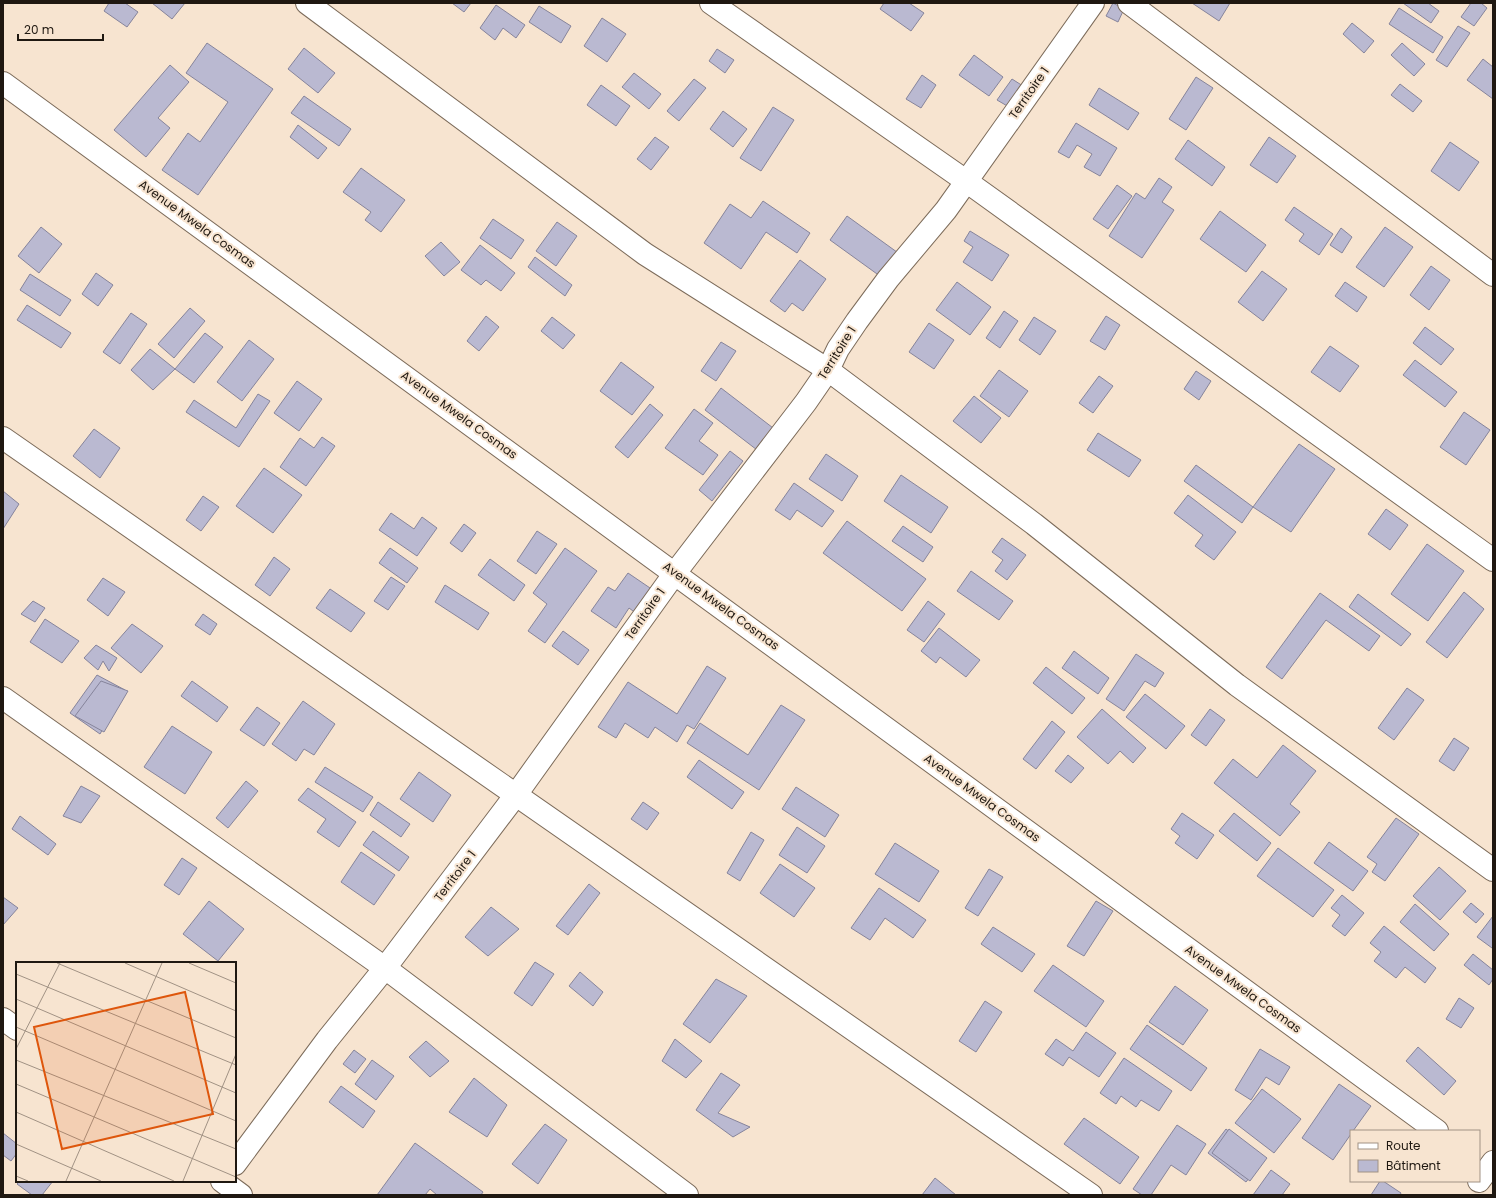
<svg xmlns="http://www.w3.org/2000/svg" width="1496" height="1198" font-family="Poppins,sans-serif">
<rect width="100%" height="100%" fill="#f7e4d0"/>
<g fill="#bab9d1" stroke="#86849b">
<path d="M109 3H125L138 12 127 27 104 11Z"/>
<path d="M152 3H185L172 19Z"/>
<path d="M452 3H471L464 12Z"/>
<path d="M884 3H909L924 13 911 31 880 9Z"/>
<path d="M1113 3 1124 9 1118 22 1106 16Z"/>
<path d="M1192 3H1230L1219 21Z"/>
<path d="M1403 3H1428L1439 11 1431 23Z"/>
<path d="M1471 3H1481L1487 8 1474 26 1461 17Z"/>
<path d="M496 5 525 25 516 38 503 28 495 40 480 28Z"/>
<path d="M539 6 571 26 561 43 529 22Z"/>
<path d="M1399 8 1443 37 1433 53 1389 24Z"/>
<path d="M602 18 626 34 607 62 584 46Z"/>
<path d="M1352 23 1374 41 1364 53 1343 34Z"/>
<path d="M1458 26 1470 33 1447 67 1436 60Z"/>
<path d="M207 43 273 89 198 195 162 170 188 133 200 142 228 102 186 73Z"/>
<path d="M1402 43 1425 64 1414 76 1391 55Z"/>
<path d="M304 48 335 73 318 93 288 69Z"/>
<path d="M717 49 734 60 725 73 709 61Z"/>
<path d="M974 55 1003 77 989 96 959 75Z"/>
<path d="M1483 59 1493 67V99L1467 80Z"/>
<path d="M170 65 189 82 158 118 170 128 146 157 114 130Z"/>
<path d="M634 73 661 94 649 109 622 87Z"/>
<path d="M922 75 936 85 921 108 906 99Z"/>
<path d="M1196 77 1213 88 1186 130 1169 119Z"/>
<path d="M694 79 706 88 679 121 667 111Z"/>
<path d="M1012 79 1023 86 1009 107 997 100Z"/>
<path d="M1400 84 1422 101 1413 112 1391 95Z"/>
<path d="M601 85 630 106 616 126 587 105Z"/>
<path d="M1099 88 1139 113 1128 130 1089 105Z"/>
<path d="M304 96 351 129 339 146 291 113Z"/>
<path d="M773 107 794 120 761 171 740 158Z"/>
<path d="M723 111 747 129 733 147 710 129Z"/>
<path d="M1076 123 1117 148 1100 176 1084 167 1092 154 1077 145 1069 158 1058 152Z"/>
<path d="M298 125 327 148 318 159 290 137Z"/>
<path d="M655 137 669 147 651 170 637 159Z"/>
<path d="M1269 137 1296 156 1277 183 1250 165Z"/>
<path d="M1188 140 1225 167 1212 186 1175 159Z"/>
<path d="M1450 142 1479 162 1459 191 1431 171Z"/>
<path d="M361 168 405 200 381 232 365 220 371 212 343 192Z"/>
<path d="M1159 178 1172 187 1162 202 1174 210 1142 258 1109 236 1136 193 1145 199Z"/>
<path d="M1117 185 1132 196 1108 229 1093 219Z"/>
<path d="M763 201 810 233 797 253 766 232 741 269 704 243 730 204 751 218Z"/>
<path d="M1294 207 1333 234 1319 255 1299 241 1304 234 1285 220Z"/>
<path d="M1220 211 1266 245 1246 272 1200 239Z"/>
<path d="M847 216 901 255 884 279 830 240Z"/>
<path d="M493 219 524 240 511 259 480 238Z"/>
<path d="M557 222 577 236 556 266 536 251Z"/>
<path d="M41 227 62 244 39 273 18 256Z"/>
<path d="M1385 227 1413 247 1384 287 1356 267Z"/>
<path d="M1341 228 1352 237 1342 253 1330 245Z"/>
<path d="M970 231 1009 255 992 281 963 262 973 247 964 241Z"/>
<path d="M441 242 460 262 444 276 425 256Z"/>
<path d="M480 245 515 273 501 291 486 280 481 285 461 270Z"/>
<path d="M535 257 572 285 565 296 528 267Z"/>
<path d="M800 260 826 279 803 311 792 303 785 312 770 301Z"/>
<path d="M1431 266 1450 280 1429 310 1410 295Z"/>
<path d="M1262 271 1287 289 1263 321 1238 302Z"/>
<path d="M96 273 113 285 98 306 82 294Z"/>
<path d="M30 274 71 300 60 316 20 290Z"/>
<path d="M957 282 991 307 970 335 936 310Z"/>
<path d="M1345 282 1367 297 1357 312 1335 296Z"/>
<path d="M27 305 71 333 61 348 17 320Z"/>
<path d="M190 308 205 321 174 358 158 344Z"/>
<path d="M1004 311 1018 321 1000 348 986 338Z"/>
<path d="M131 313 147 324 120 364 103 352Z"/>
<path d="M486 316 499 327 479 351 467 341Z"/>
<path d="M1106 316 1120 325 1105 350 1090 341Z"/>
<path d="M552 317 575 335 563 349 541 331Z"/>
<path d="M1034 317 1056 331 1040 355 1019 340Z"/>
<path d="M929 323 954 340 934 369 909 352Z"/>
<path d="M1425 327 1454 349 1441 365 1413 343Z"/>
<path d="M205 333 223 347 194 383 175 369Z"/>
<path d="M249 340 274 359 242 401 217 382Z"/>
<path d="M721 342 736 351 716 381 701 371Z"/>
<path d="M1330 346 1359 366 1340 392 1311 372Z"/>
<path d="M150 349 175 369 153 390 131 370Z"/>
<path d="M1415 360 1457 392 1445 407 1403 375Z"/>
<path d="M621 362 654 387 632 415 600 391Z"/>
<path d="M999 370 1028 391 1009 417 980 396Z"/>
<path d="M1196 371 1211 381 1199 400 1184 389Z"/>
<path d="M1099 376 1113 386 1093 413 1079 403Z"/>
<path d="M297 381 322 399 299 431 274 413Z"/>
<path d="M721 388 777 431 761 453 705 410Z"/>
<path d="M258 394 270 401 239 447 186 412 194 400 236 428Z"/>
<path d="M974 396 1001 418 981 443 953 421Z"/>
<path d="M650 404 663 415 628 458 615 447Z"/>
<path d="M694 409 713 423 699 441 718 455 703 475 665 448Z"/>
<path d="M1464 412 1490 430 1466 465 1440 447Z"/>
<path d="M94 429 120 448 100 478 73 456Z"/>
<path d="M1098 433 1141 460 1129 477 1087 450Z"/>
<path d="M322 437 335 446 306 486 280 467 300 438 314 448Z"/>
<path d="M1299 444 1335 469 1291 532 1253 507Z"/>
<path d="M730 451 743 461 712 501 699 490Z"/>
<path d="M826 454 858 476 842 501 809 479Z"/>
<path d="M1196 465 1253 507 1242 523 1184 481Z"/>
<path d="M264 468 302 495 273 533 236 506Z"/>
<path d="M901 475 948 507 931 533 884 501Z"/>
<path d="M794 483 834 511 822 527 797 510 790 520 775 510Z"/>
<path d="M3 491 19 504 3 529Z"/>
<path d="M1188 495 1236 532 1214 560 1195 546 1203 535 1174 513Z"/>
<path d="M203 496 219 507 201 531 186 520Z"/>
<path d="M1386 509 1408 525 1390 550 1368 534Z"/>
<path d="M391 513 414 529 422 517 437 528 417 556 379 530Z"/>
<path d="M847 521 926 579 902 611 823 553Z"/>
<path d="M464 524 476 533 462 552 450 543Z"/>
<path d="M903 526 933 547 923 562 892 541Z"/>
<path d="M537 531 557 544 536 574 517 561Z"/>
<path d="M1002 538 1026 555 1007 580 995 571 1003 560 992 552Z"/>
<path d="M1427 544 1464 571 1428 621 1391 594Z"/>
<path d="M390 548 418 568 407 583 379 563Z"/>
<path d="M565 548 597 571 545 643 528 631 547 604 533 593Z"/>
<path d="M274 557 290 569 270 596 255 585Z"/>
<path d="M490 559 525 585 514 601 478 575Z"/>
<path d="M971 571 1013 601 999 620 957 591Z"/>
<path d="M628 573 653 590 637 614 629 608 616 628 591 611 608 587 615 591Z"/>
<path d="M391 577 405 586 388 610 374 601Z"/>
<path d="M103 578 125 592 108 616 87 600Z"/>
<path d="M445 585 489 613 478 630 435 602Z"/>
<path d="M330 589 365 613 351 632 316 608Z"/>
<path d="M1464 592 1484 609 1447 658 1426 642Z"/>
<path d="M1320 593 1380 636 1369 651 1326 620 1282 679 1266 667Z"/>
<path d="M1358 594 1411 634 1401 646 1349 607Z"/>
<path d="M33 601 45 608 35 622 21 614Z"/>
<path d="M928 601 945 614 924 642 907 630Z"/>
<path d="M203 614 217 624 210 635 195 625Z"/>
<path d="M45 619 79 641 62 663 30 642Z"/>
<path d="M132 624 163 646 141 673 111 648Z"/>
<path d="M939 628 980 660 966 677 940 657 936 663 921 651Z"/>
<path d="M563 631 589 650 578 665 552 646Z"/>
<path d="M96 645 117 658 109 671 103 661 98 670 84 658Z"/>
<path d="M1074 651 1109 678 1098 694 1062 668Z"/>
<path d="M1136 654 1164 673 1155 687 1145 681 1124 711 1106 699Z"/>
<path d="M707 666 726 678 694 729 687 725 677 742 655 727 648 738 625 723 616 738 598 727 628 682 677 714Z"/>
<path d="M1046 667 1085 698 1072 714 1033 683Z"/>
<path d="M97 675 125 690 100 734 70 713Z"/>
<path d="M101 681 128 691 104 732 75 716Z"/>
<path d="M192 681 228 707 217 722 181 696Z"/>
<path d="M1407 688 1424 700 1394 740 1378 728Z"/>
<path d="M1145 694 1185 726 1166 749 1126 717Z"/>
<path d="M303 701 335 724 314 755 304 749 296 761 272 744Z"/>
<path d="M781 705 805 720 759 790 687 743 700 723 748 755Z"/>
<path d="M257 707 280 723 264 746 240 730Z"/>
<path d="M1102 709 1146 748 1133 763 1120 751 1108 764 1077 737Z"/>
<path d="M1210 709 1225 720 1206 746 1191 735Z"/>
<path d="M1052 721 1065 732 1036 769 1023 759Z"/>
<path d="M172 726 212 752 185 794 144 767Z"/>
<path d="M1454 738 1469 748 1454 771 1439 761Z"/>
<path d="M1283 745 1316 771 1290 804 1300 812 1280 836 1214 783 1233 759 1257 778Z"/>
<path d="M1068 755 1084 768 1071 783 1055 771Z"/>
<path d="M699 760 744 792 732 809 687 777Z"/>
<path d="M325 767 373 797 363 812 315 782Z"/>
<path d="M419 772 451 795 433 822 400 799Z"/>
<path d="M246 781 258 791 228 828 216 818Z"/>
<path d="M81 786 100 796 81 823 63 816Z"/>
<path d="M796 787 839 815 825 837 782 809Z"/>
<path d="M308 788 356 822 339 847 317 832 326 819 298 800Z"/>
<path d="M378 802 410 824 401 837 370 815Z"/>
<path d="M643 802 659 813 647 830 631 819Z"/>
<path d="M1182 813 1214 835 1197 859 1175 843 1180 836 1171 829Z"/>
<path d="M1234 813 1271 843 1257 861 1219 831Z"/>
<path d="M20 816 56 844 48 855 12 829Z"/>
<path d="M1396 818 1419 834 1385 881 1372 872 1377 864 1367 857Z"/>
<path d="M797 827 825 846 807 873 779 855Z"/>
<path d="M373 831 409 857 399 871 363 845Z"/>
<path d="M751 832 764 840 740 881 727 873Z"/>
<path d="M1329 842 1368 871 1353 891 1314 863Z"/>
<path d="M895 843 939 871 919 902 875 874Z"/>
<path d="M1278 848 1334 890 1313 917 1257 876Z"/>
<path d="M361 852 395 875 374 905 341 882Z"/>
<path d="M182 858 197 868 179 895 164 885Z"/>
<path d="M780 864 815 888 794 917 760 893Z"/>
<path d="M1439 867 1466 891 1440 920 1413 896Z"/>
<path d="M989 869 1003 877 978 916 965 908Z"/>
<path d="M589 884 600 893 568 935 556 926Z"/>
<path d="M879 888 926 920 913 938 885 918 870 940 851 928Z"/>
<path d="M1342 895 1364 913 1345 936 1332 926 1340 915 1331 908Z"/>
<path d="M3 897 18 908 3 925Z"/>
<path d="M209 901 244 929 218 961 183 934Z"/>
<path d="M1096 901 1113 911 1084 956 1067 946Z"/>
<path d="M1471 903 1484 914 1476 923 1463 912Z"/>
<path d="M1415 904 1449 934 1434 951 1400 922Z"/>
<path d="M491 907 519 929 488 956 465 937Z"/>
<path d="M1493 916V947L1492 948 1477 937Z"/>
<path d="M1384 926 1436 968 1425 983 1405 967 1396 978 1374 961 1381 952 1370 943Z"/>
<path d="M993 927 1035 954 1022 972 981 944Z"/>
<path d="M1473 954 1493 970V979L1489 985 1464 965Z"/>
<path d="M535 962 554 974 532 1006 514 993Z"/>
<path d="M1053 965 1104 1001 1086 1027 1034 991Z"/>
<path d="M580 972 603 992 593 1006 569 986Z"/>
<path d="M716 979 747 996 710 1043 683 1024Z"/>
<path d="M1175 986 1208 1010 1183 1045 1149 1022Z"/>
<path d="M1459 998 1474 1008 1461 1028 1446 1019Z"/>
<path d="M985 1001 1002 1012 976 1052 959 1041Z"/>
<path d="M1147 1025 1207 1068 1191 1091 1130 1049Z"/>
<path d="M1086 1032 1116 1053 1099 1077 1069 1057 1063 1066 1045 1054 1056 1039 1073 1051Z"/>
<path d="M675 1039 702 1061 686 1078 662 1061Z"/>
<path d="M426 1041 449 1061 430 1077 409 1057Z"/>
<path d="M1418 1047 1456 1081 1444 1095 1406 1061Z"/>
<path d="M1260 1049 1290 1067 1279 1085 1266 1077 1251 1100 1235 1090Z"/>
<path d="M354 1050 366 1059 355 1073 343 1064Z"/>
<path d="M1124 1058 1172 1091 1159 1111 1141 1100 1136 1107 1121 1096 1116 1104 1100 1093Z"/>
<path d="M372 1060 394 1076 376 1100 355 1084Z"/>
<path d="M721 1073 740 1085 718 1113 750 1127 733 1137 696 1110Z"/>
<path d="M474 1078 507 1105 487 1137 449 1112Z"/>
<path d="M1339 1084 1371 1106 1353 1131H1351V1134L1333 1160 1302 1138Z"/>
<path d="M341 1086 375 1111 363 1128 329 1102Z"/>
<path d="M1262 1089 1301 1119 1274 1153 1235 1123Z"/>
<path d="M1084 1118 1139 1157 1120 1184 1064 1144Z"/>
<path d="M545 1124 567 1140 538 1184 512 1164Z"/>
<path d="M1177 1125 1206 1144 1186 1175 1171 1165 1151 1195H1142L1133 1189Z"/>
<path d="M1226 1129 1264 1159 1246 1182 1208 1153Z"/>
<path d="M1229 1129 1267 1158 1250 1181 1212 1153Z"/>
<path d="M3 1133 17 1144V1153L11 1161 3 1155Z"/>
<path d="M415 1143 483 1192 481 1195H437L430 1189 425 1195H377Z"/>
<path d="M1271 1170 1290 1184 1282 1195H1253Z"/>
<path d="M935 1178 956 1195H922Z"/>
<path d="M20 1181H53L42 1195H32L17 1184Z"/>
<path d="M1380 1181H1383L1401 1193 1400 1195H1371Z"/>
</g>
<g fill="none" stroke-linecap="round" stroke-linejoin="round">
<g stroke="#7c6b5a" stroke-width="24">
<g id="street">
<path d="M307 3 645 254 828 370 1034 524 1237 685 1493 870"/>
<path d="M711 3 966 181 1493 560"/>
<path d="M1129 3 1493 275"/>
<path d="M3 83 1437 1131"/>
<path d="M3 438 1091 1195"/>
<path d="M3 698 385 968 687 1195"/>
<path d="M235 1164 327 1040 385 968 515 796 675 573 806 402 828 370 838 349 857 321 888 279 946 210 1093 3"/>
<path d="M1479 1181 1493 1162"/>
</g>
</g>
<g stroke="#7c6b5a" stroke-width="24">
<g id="secondary">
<path d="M3 1019 17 1029"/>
<path d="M222 1181 241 1195"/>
</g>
</g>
<use href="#street" stroke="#fff" stroke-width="22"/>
<use href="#secondary" stroke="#fff" stroke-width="22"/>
</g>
<g text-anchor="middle" stroke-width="4" stroke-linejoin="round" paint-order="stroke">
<g font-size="12" fill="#1f1811" stroke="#f7e4d0">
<text transform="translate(1029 93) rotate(-55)" y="4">Territoire 1</text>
<text transform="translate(197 224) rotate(36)" y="4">Avenue Mwela Cosmas</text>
<text transform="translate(837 353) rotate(-58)" y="4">Territoire 1</text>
<text transform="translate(459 415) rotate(36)" y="4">Avenue Mwela Cosmas</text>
<text transform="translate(721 606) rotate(36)" y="4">Avenue Mwela Cosmas</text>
<text transform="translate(645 614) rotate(-55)" y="4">Territoire 1</text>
<text transform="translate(982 798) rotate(36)" y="4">Avenue Mwela Cosmas</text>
<text transform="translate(455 876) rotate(-53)" y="4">Territoire 1</text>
<text transform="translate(1243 989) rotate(36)" y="4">Avenue Mwela Cosmas</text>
</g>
</g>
<g transform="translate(16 962)">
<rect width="220" height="220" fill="#f7e4d0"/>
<path fill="none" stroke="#a19284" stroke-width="1" d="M41 1 220 76M109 1 220 49M173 1 220 21M0 12 220 103M0 37 220 131M0 65 220 159M0 87 44 1M0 98 220 187M0 122 220 215M0 150 158 219M0 182 85 219M0 214 12 219M50 219 146 1M167 219 220 92"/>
<path fill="#de560c" fill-opacity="0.15" stroke="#de560c" stroke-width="2" d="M169 30 197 152 46 187 18 65Z"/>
<rect width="220" height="220" fill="none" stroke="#1f1811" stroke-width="2"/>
</g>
<rect width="1496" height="1198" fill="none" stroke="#1f1811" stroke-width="8"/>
<rect x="1350" y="1130" width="130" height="52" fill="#f7e4d0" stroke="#a19284"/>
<rect x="1358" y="1143" width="20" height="6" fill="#ffffff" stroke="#a19284"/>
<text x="1386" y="1150" font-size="12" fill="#1f1811">Route</text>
<rect x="1358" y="1160" width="20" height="12" fill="#bab9d1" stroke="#a19284"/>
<text x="1386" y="1170" font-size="12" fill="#1f1811">Bâtiment</text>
<path d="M18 34v6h85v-6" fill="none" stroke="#1f1811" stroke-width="2"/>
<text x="24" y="34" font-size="12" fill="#1f1811" stroke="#f7e4d0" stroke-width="3" paint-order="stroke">20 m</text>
</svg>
